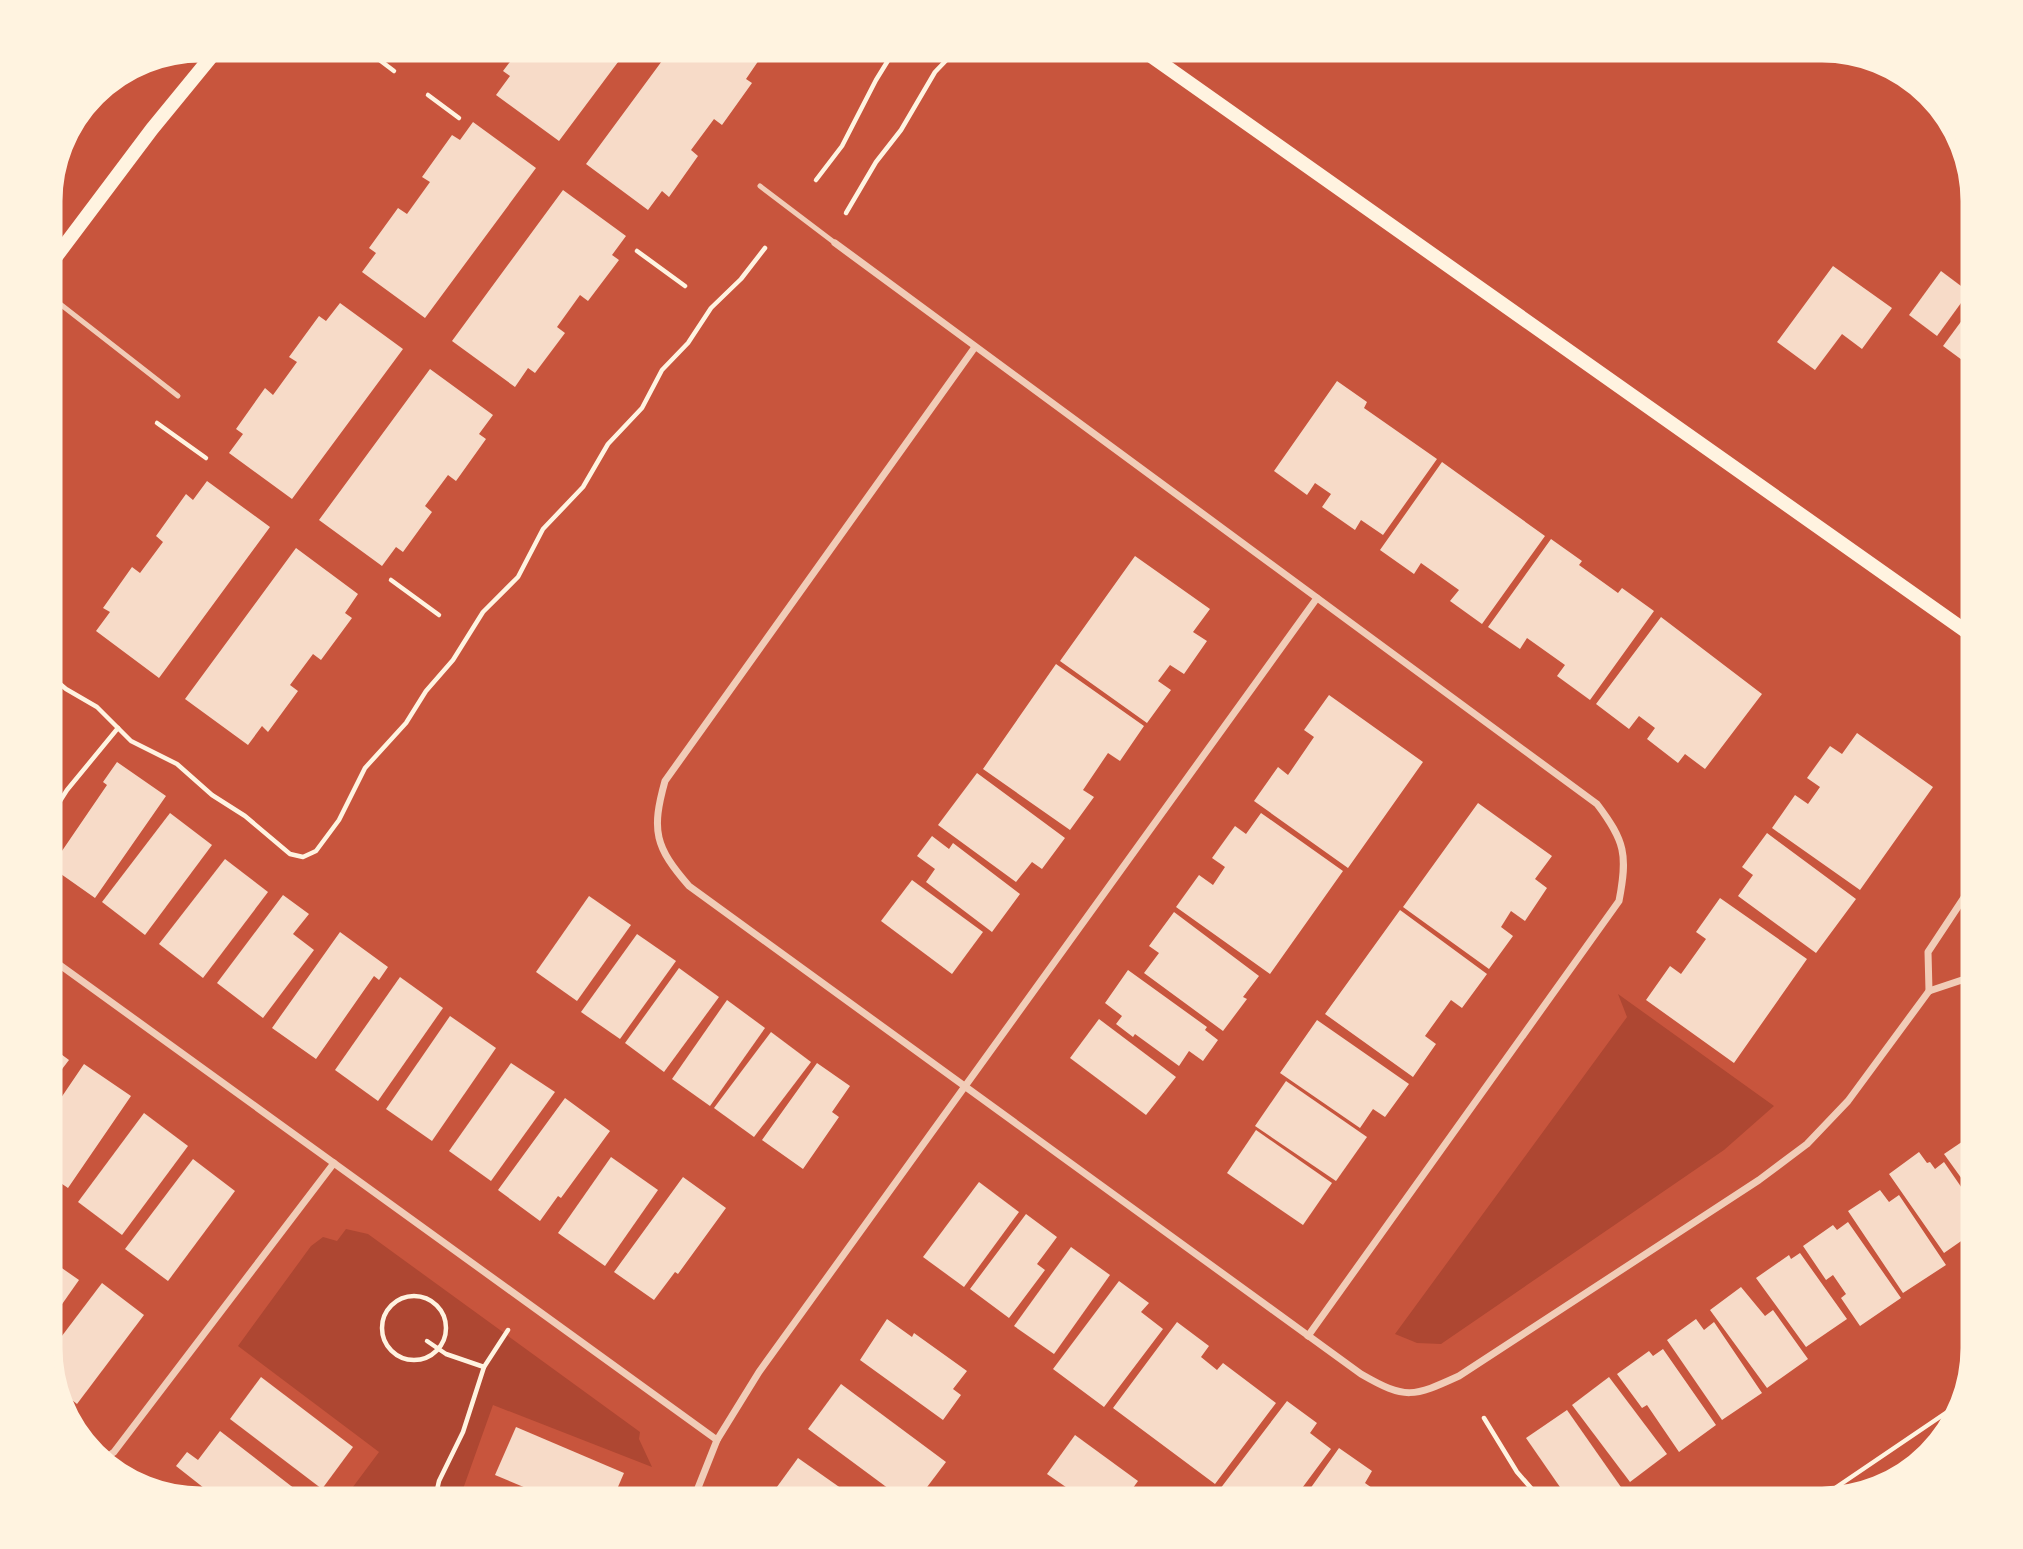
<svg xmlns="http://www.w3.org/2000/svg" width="2023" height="1549" font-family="'Asap Condensed',sans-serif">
<rect width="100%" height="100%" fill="#c8553d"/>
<g fill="#ae4732">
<path d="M1618 994 1774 1106 1724 1150 1441 1344 1417 1343 1395 1334 1627 1017Z"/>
<path d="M346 1229 368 1234 640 1432 639 1439 652 1467 493 1405 458 1503H341L379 1452 238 1346 311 1246 323 1237 337 1241Z"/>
</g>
<g fill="#f7dbc8">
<path d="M522 46H630L559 141 496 95 510 76 503 71Z"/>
<path d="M673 46H740L759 60 746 79 752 83 722 125 714 119 691 150 698 156 669 197 662 191 648 210 586 164Z"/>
<path d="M473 122 536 168 425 318 362 272 376 253 369 248 398 208 407 214 430 182 422 177 452 135 460 140Z"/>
<path d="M563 190 626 236 612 255 619 260 588 301 580 295 557 327 565 333 535 373 528 368 515 387 452 341Z"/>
<path d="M1833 266 1892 308 1862 349 1842 334 1815 370 1777 342Z"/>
<path d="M1941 271 1969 292 1937 336 1909 315Z"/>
<path d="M340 303 403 349 292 499 229 453 243 434 236 429 265 388 273 395 297 362 289 357 319 316 326 321Z"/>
<path d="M1974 304 1977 307V371L1943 346Z"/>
<path d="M430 369 493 415 479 434 486 439 456 481 448 475 425 506 432 512 403 552 396 547 382 566 319 520Z"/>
<path d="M1337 381 1367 402 1364 408 1437 459 1383 535 1361 520 1355 530 1322 507 1331 494 1315 483 1307 495 1274 471Z"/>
<path d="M1977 440V468L1964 458Z"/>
<path d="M1442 462 1545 536 1482 624 1450 601 1459 590 1421 563 1414 574 1380 550Z"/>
<path d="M207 481 270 527 159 678 96 631 110 612 103 608 132 567 140 573 163 542 156 536 186 494 193 500Z"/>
<path d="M1551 539 1582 561 1579 565 1618 593 1622 588 1654 611 1590 700 1557 676 1565 665 1527 638 1520 649 1488 627Z"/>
<path d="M296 548 358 594 345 613 352 618 321 660 313 654 290 685 298 691 268 732 262 726 248 745 185 699Z"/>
<path d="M1135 556 1210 609 1193 632 1207 641 1184 674 1170 665 1158 681 1171 690 1147 723 1060 661Z"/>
<path d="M1661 617 1762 694 1705 769 1685 754 1678 763 1647 739 1655 728 1639 716 1629 729 1596 704Z"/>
<path d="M1056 664 1144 726 1120 761 1108 753 1083 790 1094 797 1070 830 983 769Z"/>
<path d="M1329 695 1423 762 1348 868 1254 801 1278 767 1288 775 1314 737 1304 730Z"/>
<path d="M1857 733 1933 787 1860 890 1772 828 1795 795 1808 804 1820 787 1807 778 1830 746 1842 754Z"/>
<path d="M117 762 166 796 95 898 51 867 107 785 103 782Z"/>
<path d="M977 773 1065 838 1042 869 1032 862 1016 882 938 825Z"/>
<path d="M1478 803 1552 856 1535 879 1547 888 1525 921 1511 911 1501 927 1513 936 1489 969 1403 907Z"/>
<path d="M170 813 212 845 145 935 102 902Z"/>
<path d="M1261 813 1343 871 1270 974 1176 907 1199 875 1213 885 1225 867 1212 858 1235 826 1246 834Z"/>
<path d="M1767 833 1856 899 1816 953 1738 896 1753 875 1742 867Z"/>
<path d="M932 836 949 849 953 843 1020 894 992 932 926 882 935 869 917 856Z"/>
<path d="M225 859 268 892 203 978 159 944Z"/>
<path d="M912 880 983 932 952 974 881 921Z"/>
<path d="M283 895 309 914 293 934 314 950 263 1018 217 983Z"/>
<path d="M589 896 631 925 577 1001 536 972Z"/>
<path d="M1720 898 1807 959 1734 1063 1646 1000 1670 966 1681 974 1706 939 1696 932Z"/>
<path d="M1400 910 1487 974 1462 1008 1451 1000 1425 1036 1436 1044 1413 1077 1325 1014Z"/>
<path d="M1174 912 1259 976 1243 997 1247 999 1223 1031 1144 973 1159 953 1149 946Z"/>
<path d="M340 932 388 967 379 980 374 976 316 1059 272 1028Z"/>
<path d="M637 934 676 961 620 1039 581 1012Z"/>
<path d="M679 968 719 997 664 1072 625 1043Z"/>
<path d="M1128 970 1207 1027 1205 1030 1218 1040 1203 1061 1189 1051 1179 1066 1135 1034 1133 1037 1116 1024 1122 1016 1105 1003Z"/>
<path d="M400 977 443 1008 378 1101 335 1070Z"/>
<path d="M727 1000 765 1028 710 1106 672 1079Z"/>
<path d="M450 1016 496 1048 432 1141 386 1109Z"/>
<path d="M1099 1019 1176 1077 1146 1115 1070 1058Z"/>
<path d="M1317 1020 1409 1084 1385 1117 1373 1109 1360 1128 1280 1073Z"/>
<path d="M771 1032 811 1062 754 1137 714 1108Z"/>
<path d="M46 1043 69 1060 46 1090Z"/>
<path d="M511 1063 555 1092 491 1181 449 1151Z"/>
<path d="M817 1063 850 1086 832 1112 839 1117 803 1169 762 1140Z"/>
<path d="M84 1064 131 1096 68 1188 46 1173 60 1152 46 1142V1120Z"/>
<path d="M1286 1081 1367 1137 1336 1181 1255 1126Z"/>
<path d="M565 1098 610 1131 561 1198 558 1196 540 1221 498 1190Z"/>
<path d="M144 1113 188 1146 122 1235 78 1202Z"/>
<path d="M1256 1130 1332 1183 1303 1225 1227 1173Z"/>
<path d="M1975 1133 1977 1137V1200L1944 1154Z"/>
<path d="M1919 1152 1927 1163 1930 1162 1935 1169 1944 1162 1977 1210V1230L1944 1253 1889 1174Z"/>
<path d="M611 1157 658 1190 605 1266 558 1233Z"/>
<path d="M193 1159 235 1191 168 1281 125 1249Z"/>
<path d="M683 1177 726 1208 678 1274 675 1272 654 1300 614 1272Z"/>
<path d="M979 1182 1019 1212 964 1287 923 1257Z"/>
<path d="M1880 1190 1889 1202 1899 1195 1946 1265 1903 1293 1848 1211Z"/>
<path d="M1026 1214 1057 1237 1037 1264 1045 1270 1009 1318 970 1289Z"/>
<path d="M1848 1222 1901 1298 1860 1326 1841 1298 1846 1294 1833 1275 1826 1280 1803 1246 1833 1225 1837 1230Z"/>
<path d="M1071 1247 1110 1275 1054 1354 1014 1326Z"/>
<path d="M1800 1253 1847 1319 1806 1347 1756 1278 1789 1255 1791 1259Z"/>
<path d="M46 1257 79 1280 46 1327Z"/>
<path d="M1119 1281 1149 1303 1141 1312 1163 1329 1104 1407 1053 1369Z"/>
<path d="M102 1283 144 1315 77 1404 54 1386 46 1357Z"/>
<path d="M1741 1287 1765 1316 1773 1310 1808 1359 1767 1388 1710 1310Z"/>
<path d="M887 1319 912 1337 914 1333 967 1371 953 1389 961 1395 943 1420 860 1360Z"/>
<path d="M1696 1319 1704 1330 1714 1322 1762 1393 1722 1420 1667 1340Z"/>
<path d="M1177 1322 1209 1346 1201 1357 1217 1370 1223 1363 1276 1403 1215 1484 1113 1408Z"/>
<path d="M1663 1349 1716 1425 1679 1452 1647 1405 1642 1408 1617 1374 1649 1351 1653 1356Z"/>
<path d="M261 1377 353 1447 322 1489 230 1419Z"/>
<path d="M1609 1377 1667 1454 1630 1482 1572 1405Z"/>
<path d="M841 1384 946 1462 915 1503H908L808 1429Z"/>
<path d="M1287 1401 1317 1423 1310 1433 1331 1449 1291 1503H1240L1220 1489Z"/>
<path d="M1567 1410 1623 1490 1603 1503H1571L1526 1438Z"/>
<path d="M516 1427 624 1473 611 1503H562L495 1475Z"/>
<path d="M220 1431 313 1503H223L176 1466 187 1452 198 1460Z"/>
<path d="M1075 1435 1138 1481 1122 1503H1089L1047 1474Z"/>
<path d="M1339 1448 1372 1471 1365 1483 1393 1503H1300Z"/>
<path d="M798 1458 862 1503 766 1502Z"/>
</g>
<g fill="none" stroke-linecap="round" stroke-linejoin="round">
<g stroke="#fff3e0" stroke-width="4.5">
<path d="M361 46 394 71"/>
<path d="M428 95 459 118"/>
<path d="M816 180 842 146 876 80 897 46"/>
<path d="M846 213 876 162 901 130 935 72 960 46"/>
<path d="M637 251 685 286"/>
<path d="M157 423 206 458"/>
<path d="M391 580 439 615"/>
<path d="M46 672 66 689 97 707 131 741 177 764 212 795 245 816 290 854 303 857 316 851 339 820 365 768 406 723 426 691 453 660 483 612 518 577 543 529 583 487 608 444 642 408 662 370 688 343 711 308 741 279 765 248"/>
<path d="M46 823 67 790 118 728"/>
<circle cx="414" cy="1328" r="32"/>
<path d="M427 1341 446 1354 484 1367"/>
<path d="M1484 1418 1517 1472 1544 1503"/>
<path d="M434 1503 439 1481 463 1432 484 1367 508 1330"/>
<path d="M1813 1503 1959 1404"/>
</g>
<g stroke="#f1ccb7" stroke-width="5">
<path d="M760 186 835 243"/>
<path d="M46 293 178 396"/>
</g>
<g stroke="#f1ccb7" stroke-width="7">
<path d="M835 243 1597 804C1625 841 1628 855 1619 901L1308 1336"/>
<path d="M975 347 665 781C651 831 655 847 689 886L1361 1374C1406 1400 1413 1397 1459 1376L1759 1180 1807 1144 1848 1101 1929 991 1968 978 1977 964"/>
<path d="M46 955 717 1440"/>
<path d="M1929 991 1928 952 1977 878"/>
<path d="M99 1463 114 1452 334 1163"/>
<path d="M692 1503 717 1440 759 1372 1317 598"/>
</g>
<g stroke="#fff3e0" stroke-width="14">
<path d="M1137 46 1977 639"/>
<path d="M46 270 152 129 220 46"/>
</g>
</g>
<path d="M0 0H2023V1549H0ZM201 58H1822A143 143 0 0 1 1965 201V1348A143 143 0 0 1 1822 1491H201A143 143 0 0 1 58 1348V201A143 143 0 0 1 201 58Z" fill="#fff3e0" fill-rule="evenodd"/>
<path fill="none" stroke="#fff3e0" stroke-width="9" d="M201 58H1822A143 143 0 0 1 1965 201V1348A143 143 0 0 1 1822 1491H201A143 143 0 0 1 58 1348V201A143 143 0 0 1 201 58Z"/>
</svg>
